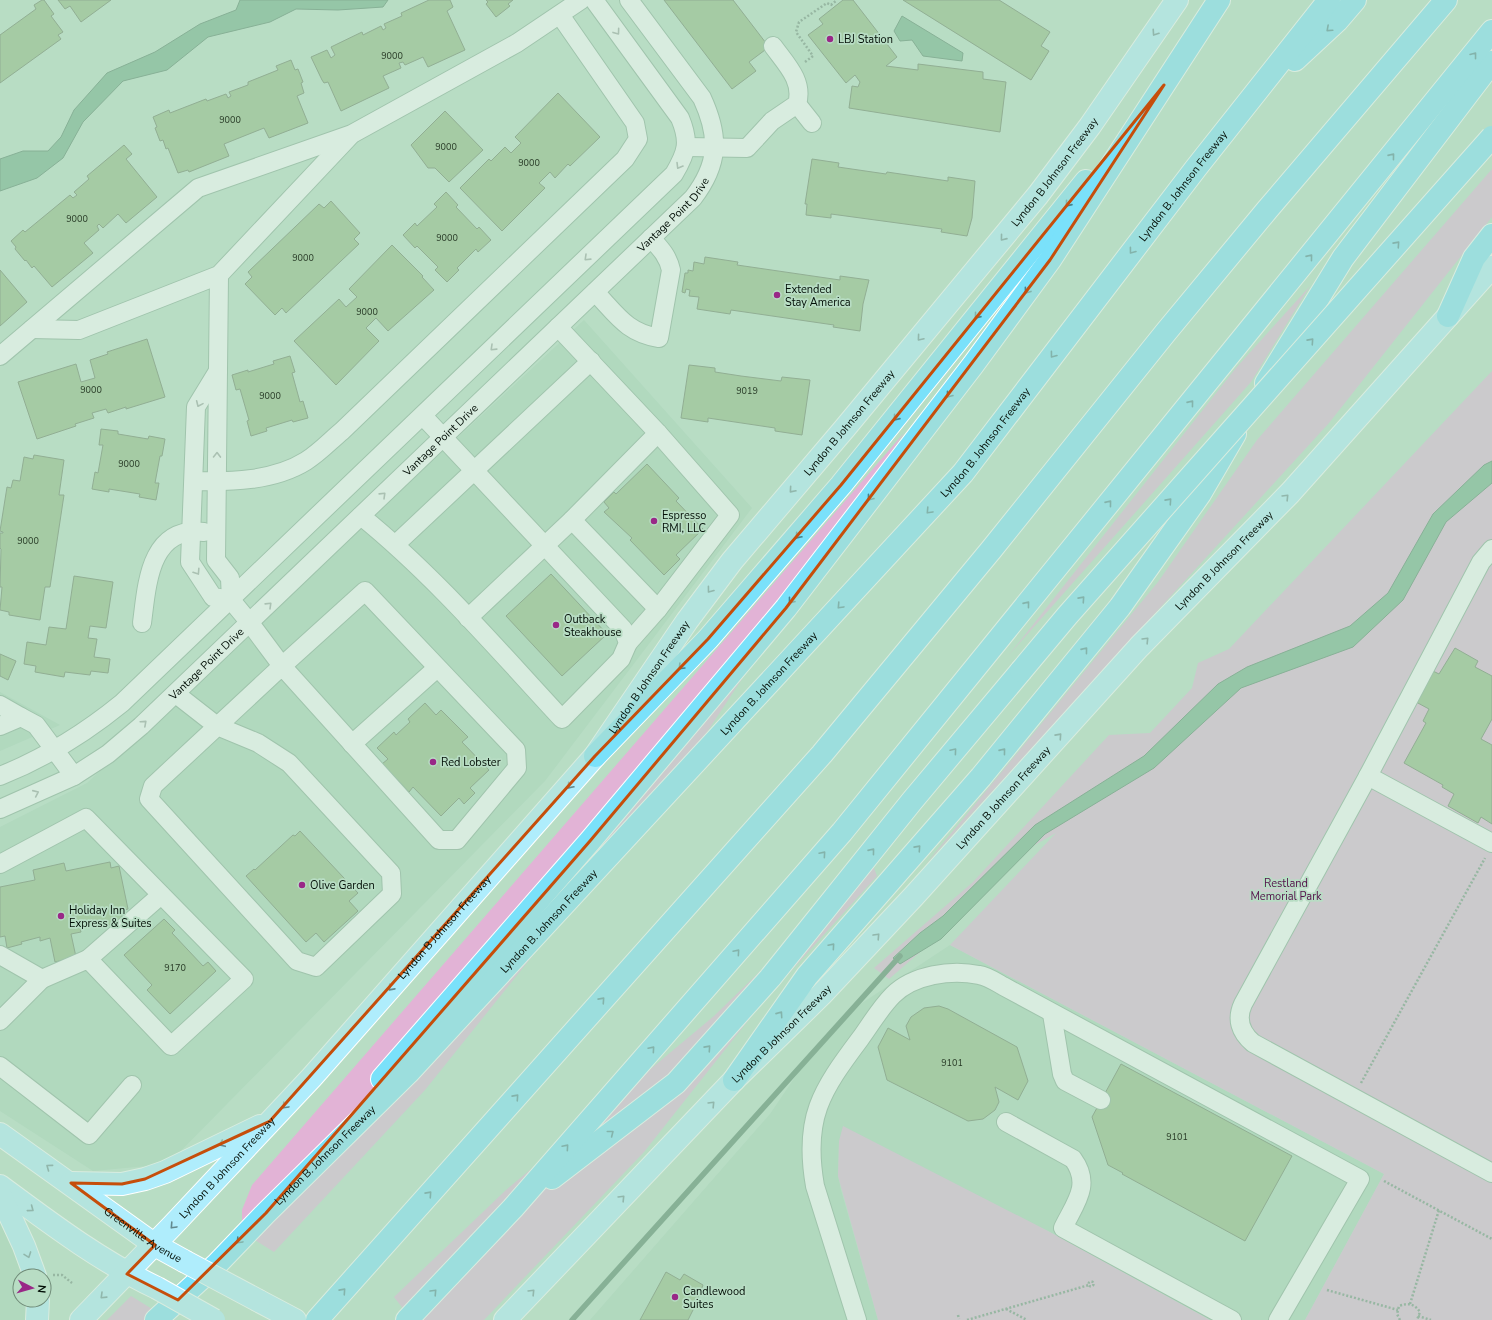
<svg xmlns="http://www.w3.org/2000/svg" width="1492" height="1320" font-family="'Nunito Sans',sans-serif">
<rect width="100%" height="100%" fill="#b8ddc4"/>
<g fill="#a8d4b6">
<path d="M584 320 752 508 545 781 168 1164 93 1171 0 1111V827L87 783Z"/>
<path d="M0 692 60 725 0 751Z"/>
<path d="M950 945 1384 1174 1305 1320H1210L1048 1231 839 1141 838 1176 841 1190 878 1320H590L770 1114 810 1055 853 1009Z"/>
<path d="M0 1215 35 1276H20V1300H40L43 1320H0Z"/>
</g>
<g fill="#e2b3d6">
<path d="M1492 169V217L1329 423 925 865 1158 582 1257 440Z"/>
<path d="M1310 286 1251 382 1009 655 1236 368Z"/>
<path d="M1492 371V1320H1305L1384 1174 950 945 1056 833 1006 861 971 908 889 979 874 968 973 882 1109 735 1150 733 1192 688 1198 663 1229 649Z"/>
<path d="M904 433 684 767 425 1090 274 1252 242 1232V1210L252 1185Z"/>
<path d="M872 863 877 876 762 1003 644 1152 484 1320H412L394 1297 506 1190 714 1016Z"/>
<path d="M843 1126 1048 1231 1210 1320H878L838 1176 839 1141Z"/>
<path d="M131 1296 170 1320H107Z"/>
</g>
<g fill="#6cab83" stroke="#4c7c5e">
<path d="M240 0H388L383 7 338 10 296 9 270 22 208 37 167 70 123 81 83 122 63 158 37 178 0 191V159L23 151H48L61 137 74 110 107 73 155 52 200 24 236 10Z"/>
<path d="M902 16 963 53 962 61 923 56 912 40 900 41 894 31Z"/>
<path d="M1492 461V483L1446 522 1403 600 1353 647 1241 688 1154 768 1045 834 941 939 900 964 893 958 920 933 943 916 1035 825 1144 756 1218 684 1247 667 1350 626 1388 593 1433 514 1484 465Z"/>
</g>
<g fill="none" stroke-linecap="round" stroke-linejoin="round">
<path stroke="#4c7c5e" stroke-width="5.5" d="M572 1320 900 956"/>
</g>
<g fill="#8fb57c" stroke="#627758">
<path d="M42 0H44L54 14 51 16 63 32 58 35 61 39 0 83V35L36 9 34 5Z"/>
<path d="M58 0H111L81 22 70 6 65 9Z"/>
<path d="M429 0H450L453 7 447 11 465 50 428 67 423 57 405 65 403 62 399 63 401 68 383 76 389 88 341 111 328 82 324 83 322 80 311 57 327 50 331 58 335 55 331 47 362 32 363 35 381 26 383 30 386 28 384 24 402 16 401 13Z"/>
<path d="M486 0H513L508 4 510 6 496 17 486 4 488 2Z"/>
<path d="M664 0H733L769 47 749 62 756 71 732 89Z"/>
<path d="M843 0H853L897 57 886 66 918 70V64L983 72V79L1006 82 1000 132 849 108 852 86 858 87 860 82 855 75 846 83 808 35 823 24 819 19Z"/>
<path d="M903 0H999L1050 32 1041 46 1049 51 1031 80Z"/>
<path d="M291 60 295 70 298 69 303 82 301 83 304 93 297 96 308 123 269 138 264 128 224 144 229 156 189 172 188 170 178 173 168 148 166 149 163 140 160 141 155 128 157 127 153 117 169 110 170 113 206 99 207 101 226 94 228 98 231 96 229 92 248 85V82L278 70 276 66Z"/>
<path d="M558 93 600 137 570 166 568 164 555 178 550 172 539 183 545 188 502 231 460 188 489 159 491 161 505 147 511 153 521 143 515 137Z"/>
<path d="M445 111 483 150 449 182 435 168H428L411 145Z"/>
<path d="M124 145 132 154 126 159 157 197 126 223 118 214 103 228 99 224 97 226 99 230 84 243 93 253 52 287 34 266 32 268 26 260 25 261 15 249 16 247 11 241 23 230 25 232 70 195 73 198 77 195 74 192 89 179 87 176Z"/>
<path d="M812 159 839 163 838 167 886 174 887 172 948 181V177L975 181 972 218 967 236 941 232 942 229 831 214V218L806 215 807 204H805Z"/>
<path d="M446 192 458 205 456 207 477 229 479 227 491 240 478 252 476 249 457 268 459 270 447 282 435 270 438 267 417 246 415 248 403 235 415 223 417 226 437 207 434 204Z"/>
<path d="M331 201 360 233 354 239 359 244 286 313 282 308 275 315 245 284 252 277 248 272 319 204 324 208Z"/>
<path d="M392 245 423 276 422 277 434 290 388 331 376 318 366 328 379 341 336 385 294 341 339 299 346 307 357 297 349 289Z"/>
<path d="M705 257 738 262 737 265 840 280V276L869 280 863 304 860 331 833 327 834 325 731 310 730 314 697 309 699 297 689 296 690 290 686 289 685 293 682 292 685 273H688V270L693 271 694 262 704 264Z"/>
<path d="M0 270 27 302 0 326Z"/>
<path d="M147 339 165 397 126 409V407L108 413 106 409 92 413 94 418 75 424 76 426 37 439 18 382 76 364 81 382 95 378 90 360 108 354 107 352Z"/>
<path d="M290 356 295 372 292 373 300 402 303 401 308 418 293 422 292 420 266 428 267 431 251 436 247 421 249 420 240 389 236 390 232 375 248 370V372L274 364 273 361Z"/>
<path d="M689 365 715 368V372L741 376 781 381 782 377 810 380 802 435 775 431V428L708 418V422L681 418Z"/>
<path d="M101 429 118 431V434L148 439 149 436 165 439 162 456H160L155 483H159L156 500 139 497 140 494 109 489V492L92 489 95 472 98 473 103 445H99Z"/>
<path d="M34 455 64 460 59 495H64L50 587H45L40 620 9 615V612L0 610 2 587H0L1 549 0 548V533H3V532L0 531 7 487 11 488 13 480 20 481 24 457 33 459Z"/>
<path d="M647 464 679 498 676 501 703 529 676 555 680 559 664 575 630 540 632 538 604 512 609 508 604 502 614 492 616 494Z"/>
<path d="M551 574 607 634 562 676 506 616Z"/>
<path d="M74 576 113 582 106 628 90 626 88 638 97 639 94 657 110 659 108 673 91 671 90 675 65 672 64 677 35 672 36 666 24 664 27 642 46 645 49 627 66 629Z"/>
<path d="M1455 648 1478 661 1475 667 1492 676V719L1481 739 1492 745V824L1481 817 1478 823 1448 806 1454 794 1442 787 1443 785 1404 763 1426 723 1423 721 1429 709 1416 702 1433 671 1439 674Z"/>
<path d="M0 654 16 661 8 680 0 676Z"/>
<path d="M425 703 436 715 441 710 468 737 462 742 489 770 470 788 475 793 464 804 459 798 441 816 413 787 409 792 382 764 388 759 377 748 394 732 396 735 410 722 408 719Z"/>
<path d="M300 831 358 893 349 901 358 911 324 942 316 933 306 942 246 876 254 869 255 870 293 835 295 836Z"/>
<path d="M110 862 111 868 119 866 128 909 121 911 123 922 99 927 98 924 80 928 81 932 71 934 76 957 55 962 50 938 40 941V937L21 942 22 944 7 948 5 936 0 937V887L35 880 33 870 64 863 66 871Z"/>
<path d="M164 919 175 930 172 933 203 966 208 962 216 971 170 1014 147 990 152 985 124 955Z"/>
<path d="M939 1006 948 1009 1017 1047 1028 1081 1018 1100 995 1087 999 1102 995 1110 983 1119 968 1121 887 1080 878 1047 888 1028 910 1040 906 1026 911 1017 924 1008Z"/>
<path d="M1121 1064 1292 1156 1245 1241 1122 1174 1123 1173 1108 1165 1092 1117Z"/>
<path d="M666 1272 680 1280 684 1274 703 1285 693 1310 688 1320H640Z"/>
</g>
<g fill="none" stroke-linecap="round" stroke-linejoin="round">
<g stroke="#83a78f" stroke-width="20">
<g id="minor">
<path d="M797 104 812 123"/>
<path d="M687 147 747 148 772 121 797 104C804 81 786 64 773 46"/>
<path d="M219 275 216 560 230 578 231 600"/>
<path d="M595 292C617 315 627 333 659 338L671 270C668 256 660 248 651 238"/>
<path d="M32 329 79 330 219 275 350 136"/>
<path d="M0 356 198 188 352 134 517 43 581 0"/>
<path d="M194 481C231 482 274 481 306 461 319 453 330 441 342 431L625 159 638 139 635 123 560 15"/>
<path d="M361 516C435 576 497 649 562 719L621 659 628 643 623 629 423 416"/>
<path d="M572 520 658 433"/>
<path d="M396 544 591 361"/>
<path d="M1492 549 1481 562 1368 776 1243 1004C1236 1019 1240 1032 1253 1043L1492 1173"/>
<path d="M468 618 572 520 658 609 730 515 658 433 558 327"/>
<path d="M142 623C147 585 149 526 204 532"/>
<path d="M628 643 658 609"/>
<path d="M176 694 217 726 258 743 289 763 391 873 392 894 316 967 297 961 149 799 153 786 282 666 439 840H457L517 768 516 750 365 591 282 666 250 623 231 600 213 597 190 562 196 407 218 371"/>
<path d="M0 705 21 717"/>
<path d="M0 726 21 717 36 725 74 776"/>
<path d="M352 744 437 668"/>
<path d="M0 776C45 758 84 734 122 703L674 174C687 152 690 142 680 118L594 0"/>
<path d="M1368 776 1492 843"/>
<path id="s1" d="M0 809 74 776 108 754 141 726 693 198C719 164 720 137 702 98L629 0"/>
<path d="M0 864 86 818 244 979 171 1046 88 959 42 979 0 955"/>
<path d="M88 959 161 895"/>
<path d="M1052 1014 1062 1074 1065 1081 1101 1100"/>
<path d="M0 1021 42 979"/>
<path d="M0 1066 89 1135 132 1085"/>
<path d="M1006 1122 1073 1159C1092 1185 1075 1203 1063 1228L1232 1320"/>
<path d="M857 1320 815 1186C803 1118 821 1091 860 1039 871 1024 880 1008 893 995 913 975 951 969 979 975 987 976 996 982 1003 986L1360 1179 1278 1320"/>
</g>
</g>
<g stroke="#fff" stroke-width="24">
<g id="major">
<path id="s2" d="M0 1134 155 1245 184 1261"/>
<path d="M71 1183 122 1184 145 1179 165 1172 260 1126"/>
<path d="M0 1186C50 1223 100 1261 157 1288"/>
<path d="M0 1194 24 1246 35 1276"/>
<path d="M259 1301 295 1320"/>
<path d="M37 1320 38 1300"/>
<path id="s3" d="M81 1320 173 1225 312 1077 595 756 687 621 732 561 845 428 1038 195 1090 126 1177 0"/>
<path id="s4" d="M505 1320 734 1080 821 995 914 896 1139 647 1290 493 1492 267"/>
</g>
</g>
<g stroke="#fff" stroke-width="24">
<g id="highway">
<path d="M1295 60 1337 21 1355 0"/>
<path d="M1448 316 1474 258 1492 235"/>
<path d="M1266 383 1343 258 1492 62"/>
<path d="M595 756 708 639 841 485 1086 181"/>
<path d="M382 1079 590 841 786 608 973 365 1050 260 1219 0"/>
<path d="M734 1080 807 976 981 777 1120 607 1200 494 1235 434"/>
<path d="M552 1178 676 1083 770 978 912 801 1021 671"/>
<path id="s5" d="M156 1320 217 1264 266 1213 408 1073 963 473 1196 168 1329 0"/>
<path d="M317 1320 822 754 991 550 1166 332 1267 210 1446 0"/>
<path d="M407 1320 513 1208 842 832 1492 31"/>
</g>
</g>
<g stroke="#6f8a78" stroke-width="2.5" stroke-dasharray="2 2" stroke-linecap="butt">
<path d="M805 62 813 56 796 32 799 22 827 3 831 5 837 0"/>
<path d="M1361 1083 1485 858"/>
<path d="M1384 1181 1492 1239"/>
<path d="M53 1275H62L72 1283"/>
<circle cx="1091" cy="1284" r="2.5"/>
<path d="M1327 1290 1398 1310"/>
<path d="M1410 1304 1439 1210"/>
<path d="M1006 1309 1027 1320"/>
<path d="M958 1315 959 1319"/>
<path d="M1418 1316 1431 1320"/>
<path d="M967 1320 1089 1285"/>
<path d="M1400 1320 1397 1314 1399 1306C1408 1303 1414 1303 1420 1312L1417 1320"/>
</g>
<use href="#minor" stroke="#fff" stroke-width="18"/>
<use href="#major" stroke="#afedfc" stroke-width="22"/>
<use href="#highway" stroke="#7ae1fa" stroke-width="22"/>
<g stroke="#fff" stroke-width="24" stroke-linecap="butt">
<g id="major-bridge">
<path d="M184 1261 259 1301"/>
<path d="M157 1288 214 1320"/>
</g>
</g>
<g stroke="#fff" stroke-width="24" stroke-linecap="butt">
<path id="highway-bridge" d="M1021 671 1067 616 1492 137"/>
</g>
<use href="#major-bridge" stroke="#afedfc" stroke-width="22"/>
<use href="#highway-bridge" stroke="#7ae1fa" stroke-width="22"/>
</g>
<defs><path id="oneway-chevron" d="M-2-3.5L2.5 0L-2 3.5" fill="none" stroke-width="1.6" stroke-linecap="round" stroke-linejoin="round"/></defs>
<g stroke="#44828d">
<use href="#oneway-chevron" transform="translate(1329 29) rotate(138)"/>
<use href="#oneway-chevron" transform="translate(1474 55) rotate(-52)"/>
<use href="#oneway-chevron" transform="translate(1392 156) rotate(-51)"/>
<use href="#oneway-chevron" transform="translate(1068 204) rotate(129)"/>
<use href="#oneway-chevron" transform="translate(1397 244) rotate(-48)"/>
<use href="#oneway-chevron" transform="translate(1132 251) rotate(127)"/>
<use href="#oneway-chevron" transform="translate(1310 257) rotate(-51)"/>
<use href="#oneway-chevron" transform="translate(1027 291) rotate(126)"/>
<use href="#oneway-chevron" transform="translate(977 316) rotate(129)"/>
<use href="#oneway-chevron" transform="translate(1311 341) rotate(-48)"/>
<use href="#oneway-chevron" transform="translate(1053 355) rotate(127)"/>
<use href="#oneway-chevron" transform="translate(949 395) rotate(128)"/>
<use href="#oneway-chevron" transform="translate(1191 403) rotate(-51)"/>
<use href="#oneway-chevron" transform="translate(896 418) rotate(129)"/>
<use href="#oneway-chevron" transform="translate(870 498) rotate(128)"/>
<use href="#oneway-chevron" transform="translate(1169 501) rotate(-48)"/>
<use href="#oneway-chevron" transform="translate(1109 503) rotate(-51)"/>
<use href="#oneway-chevron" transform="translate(929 511) rotate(133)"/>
<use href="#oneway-chevron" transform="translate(798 536) rotate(131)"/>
<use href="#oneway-chevron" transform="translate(1082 599) rotate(-48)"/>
<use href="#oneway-chevron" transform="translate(791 601) rotate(128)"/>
<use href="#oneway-chevron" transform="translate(1027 604) rotate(-51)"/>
<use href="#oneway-chevron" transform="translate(840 606) rotate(133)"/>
<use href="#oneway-chevron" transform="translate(1085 650) rotate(-51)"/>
<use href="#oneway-chevron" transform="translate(681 667) rotate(134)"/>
<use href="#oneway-chevron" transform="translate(954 751) rotate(-50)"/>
<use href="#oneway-chevron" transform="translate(1003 751) rotate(-51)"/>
<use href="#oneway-chevron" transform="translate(918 848) rotate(-48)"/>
<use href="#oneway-chevron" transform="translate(872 851) rotate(-51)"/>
<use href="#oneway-chevron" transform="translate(823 854) rotate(-49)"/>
<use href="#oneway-chevron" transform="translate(832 946) rotate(-49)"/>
<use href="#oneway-chevron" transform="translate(737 952) rotate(-49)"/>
<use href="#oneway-chevron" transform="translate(602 1000) rotate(-48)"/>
<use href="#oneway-chevron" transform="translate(780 1014) rotate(-55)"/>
<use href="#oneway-chevron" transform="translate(708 1048) rotate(-48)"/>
<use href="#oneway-chevron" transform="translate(652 1049) rotate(-49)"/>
<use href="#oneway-chevron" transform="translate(516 1097) rotate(-48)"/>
<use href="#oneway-chevron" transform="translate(611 1133) rotate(-38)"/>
<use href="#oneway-chevron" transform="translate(566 1147) rotate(-49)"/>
<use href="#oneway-chevron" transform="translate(429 1194) rotate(-48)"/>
<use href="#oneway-chevron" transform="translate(239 1241) rotate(133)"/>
<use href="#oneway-chevron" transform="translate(343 1291) rotate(-48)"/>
<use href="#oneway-chevron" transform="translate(434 1292) rotate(-47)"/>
</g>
<g stroke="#9a9f9c">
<use href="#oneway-chevron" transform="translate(617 32) rotate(54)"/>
<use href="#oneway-chevron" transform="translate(679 166) rotate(121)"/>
<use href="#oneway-chevron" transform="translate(587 258) rotate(136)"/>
<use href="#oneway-chevron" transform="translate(493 348) rotate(136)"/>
<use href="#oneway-chevron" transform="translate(199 404) rotate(114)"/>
<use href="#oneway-chevron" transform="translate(217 455) rotate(-89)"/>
<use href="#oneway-chevron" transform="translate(383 495) rotate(-44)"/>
<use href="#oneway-chevron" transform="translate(197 572) rotate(57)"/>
<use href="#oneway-chevron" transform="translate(269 605) rotate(-44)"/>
<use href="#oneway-chevron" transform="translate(144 723) rotate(-42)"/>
<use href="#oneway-chevron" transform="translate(36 793) rotate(-24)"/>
</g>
<g stroke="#62898e">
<use href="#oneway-chevron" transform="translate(1155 33) rotate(124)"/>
<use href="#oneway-chevron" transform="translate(1003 238) rotate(129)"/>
<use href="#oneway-chevron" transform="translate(920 338) rotate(130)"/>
<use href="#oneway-chevron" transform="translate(792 490) rotate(131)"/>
<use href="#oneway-chevron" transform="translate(1286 497) rotate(-46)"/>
<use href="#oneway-chevron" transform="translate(710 590) rotate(127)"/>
<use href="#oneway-chevron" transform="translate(1146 640) rotate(-46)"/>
<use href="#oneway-chevron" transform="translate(1059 736) rotate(-48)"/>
<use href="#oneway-chevron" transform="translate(570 786) rotate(131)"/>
<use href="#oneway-chevron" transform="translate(877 936) rotate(-47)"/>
<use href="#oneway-chevron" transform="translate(391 988) rotate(132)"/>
<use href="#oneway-chevron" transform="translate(712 1104) rotate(-46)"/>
<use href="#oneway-chevron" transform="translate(285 1106) rotate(133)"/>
<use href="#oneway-chevron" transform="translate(222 1144) rotate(155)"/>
<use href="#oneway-chevron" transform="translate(49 1167) rotate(-144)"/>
<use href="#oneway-chevron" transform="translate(622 1198) rotate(-46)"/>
<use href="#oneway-chevron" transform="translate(31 1209) rotate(37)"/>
<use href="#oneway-chevron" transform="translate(173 1226) rotate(133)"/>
<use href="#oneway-chevron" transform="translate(28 1255) rotate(70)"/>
<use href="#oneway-chevron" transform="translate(532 1292) rotate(-46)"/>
<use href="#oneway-chevron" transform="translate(103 1296) rotate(136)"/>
</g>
<path d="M0 0H1492V1320H0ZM1164 85 1050 260 786 608 590 841 266 1213 178 1300 127 1274 155 1245 71 1183 122 1184 145 1179 270 1121 595 756 708 639 841 485Z" fill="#b8ddc4" fill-opacity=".55" fill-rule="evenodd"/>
<path fill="none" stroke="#c64e0b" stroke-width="3" stroke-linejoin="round" d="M1164 85 1050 260 786 608 590 841 266 1213 178 1300 127 1274 155 1245 71 1183 122 1184 145 1179 270 1121 595 756 708 639 841 485Z"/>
<g fill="#992887" stroke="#b8ddc4" stroke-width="1.5">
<circle cx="830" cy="39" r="4"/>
<circle cx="777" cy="295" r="4"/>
<circle cx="654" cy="521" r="4"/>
<circle cx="556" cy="625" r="4"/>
<circle cx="433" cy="762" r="4"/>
<circle cx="302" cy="885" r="4"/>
<circle cx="61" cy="916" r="4"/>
<circle cx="675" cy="1297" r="4"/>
</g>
<g text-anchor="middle" stroke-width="3.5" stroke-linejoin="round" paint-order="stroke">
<g font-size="9" fill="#263824">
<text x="392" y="59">9000</text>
<text x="230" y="123">9000</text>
<text x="446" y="150">9000</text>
<text x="529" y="166">9000</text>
<text x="77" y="222">9000</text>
<text x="447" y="241">9000</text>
<text x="303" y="261">9000</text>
<text x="367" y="315">9000</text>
<text x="91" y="393">9000</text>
<text x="747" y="394">9019</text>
<text x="270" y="399">9000</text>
<text x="129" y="467">9000</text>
<text x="28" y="544">9000</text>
<text x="175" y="971">9170</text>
<text x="952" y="1066">9101</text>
<text x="1177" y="1140">9101</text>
</g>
<g font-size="11" fill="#030f07" stroke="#b8ddc4" text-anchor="start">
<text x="838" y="43">LBJ Station</text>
<text x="785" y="293">Extended<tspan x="785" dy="13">Stay America</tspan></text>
<text x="662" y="519">Espresso<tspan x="662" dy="13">RMI, LLC</tspan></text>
<text x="564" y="623">Outback<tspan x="564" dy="13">Steakhouse</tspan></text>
<text x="441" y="766">Red Lobster</text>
<text x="310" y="889">Olive Garden</text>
<text x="69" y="914">Holiday Inn<tspan x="69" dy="13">Express &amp; Suites</tspan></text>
<text x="683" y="1295">Candlewood<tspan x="683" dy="13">Suites</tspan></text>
</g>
<g font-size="11" fill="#030f07" stroke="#b8ddc4">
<text dy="4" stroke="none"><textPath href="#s3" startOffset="1507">Lyndon B Johnson Freeway</textPath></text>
<text dy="4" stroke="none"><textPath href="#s5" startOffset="1532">Lyndon B. Johnson Freeway</textPath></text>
<text dy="4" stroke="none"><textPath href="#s1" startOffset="903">Vantage Point Drive</textPath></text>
<text dy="4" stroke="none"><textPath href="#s3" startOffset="1183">Lyndon B Johnson Freeway</textPath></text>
<text dy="4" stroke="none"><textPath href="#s1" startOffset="579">Vantage Point Drive</textPath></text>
<text dy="4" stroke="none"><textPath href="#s5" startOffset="1208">Lyndon B. Johnson Freeway</textPath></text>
<text dy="4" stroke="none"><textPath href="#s4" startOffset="1046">Lyndon B Johnson Freeway</textPath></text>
<text dy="4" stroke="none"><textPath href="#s1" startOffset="255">Vantage Point Drive</textPath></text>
<text dy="4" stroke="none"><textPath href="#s3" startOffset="859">Lyndon B Johnson Freeway</textPath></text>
<text dy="4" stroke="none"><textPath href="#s5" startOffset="884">Lyndon B. Johnson Freeway</textPath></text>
<text dy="4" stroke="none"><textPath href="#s4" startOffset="722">Lyndon B Johnson Freeway</textPath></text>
<text dy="4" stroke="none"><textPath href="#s5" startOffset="560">Lyndon B. Johnson Freeway</textPath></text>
<text dy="4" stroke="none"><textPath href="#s3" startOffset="535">Lyndon B Johnson Freeway</textPath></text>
<text dy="4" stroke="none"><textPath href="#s4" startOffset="398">Lyndon B Johnson Freeway</textPath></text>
<text dy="4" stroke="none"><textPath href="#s5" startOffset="236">Lyndon B. Johnson Freeway</textPath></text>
<text dy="4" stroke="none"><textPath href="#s3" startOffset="211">Lyndon B Johnson Freeway</textPath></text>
<text dy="4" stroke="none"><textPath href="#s2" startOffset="175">Greenville Avenue</textPath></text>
</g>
<g font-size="11" fill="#531049" stroke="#b8ddc4">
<text x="1286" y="887">Restland<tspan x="1286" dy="13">Memorial Park</tspan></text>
</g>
</g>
<g transform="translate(32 1288) rotate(96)"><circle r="19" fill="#b8ddc4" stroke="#708b78"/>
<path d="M0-3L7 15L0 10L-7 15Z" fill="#992887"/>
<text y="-6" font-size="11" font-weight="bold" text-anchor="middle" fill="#030f07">N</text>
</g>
</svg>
